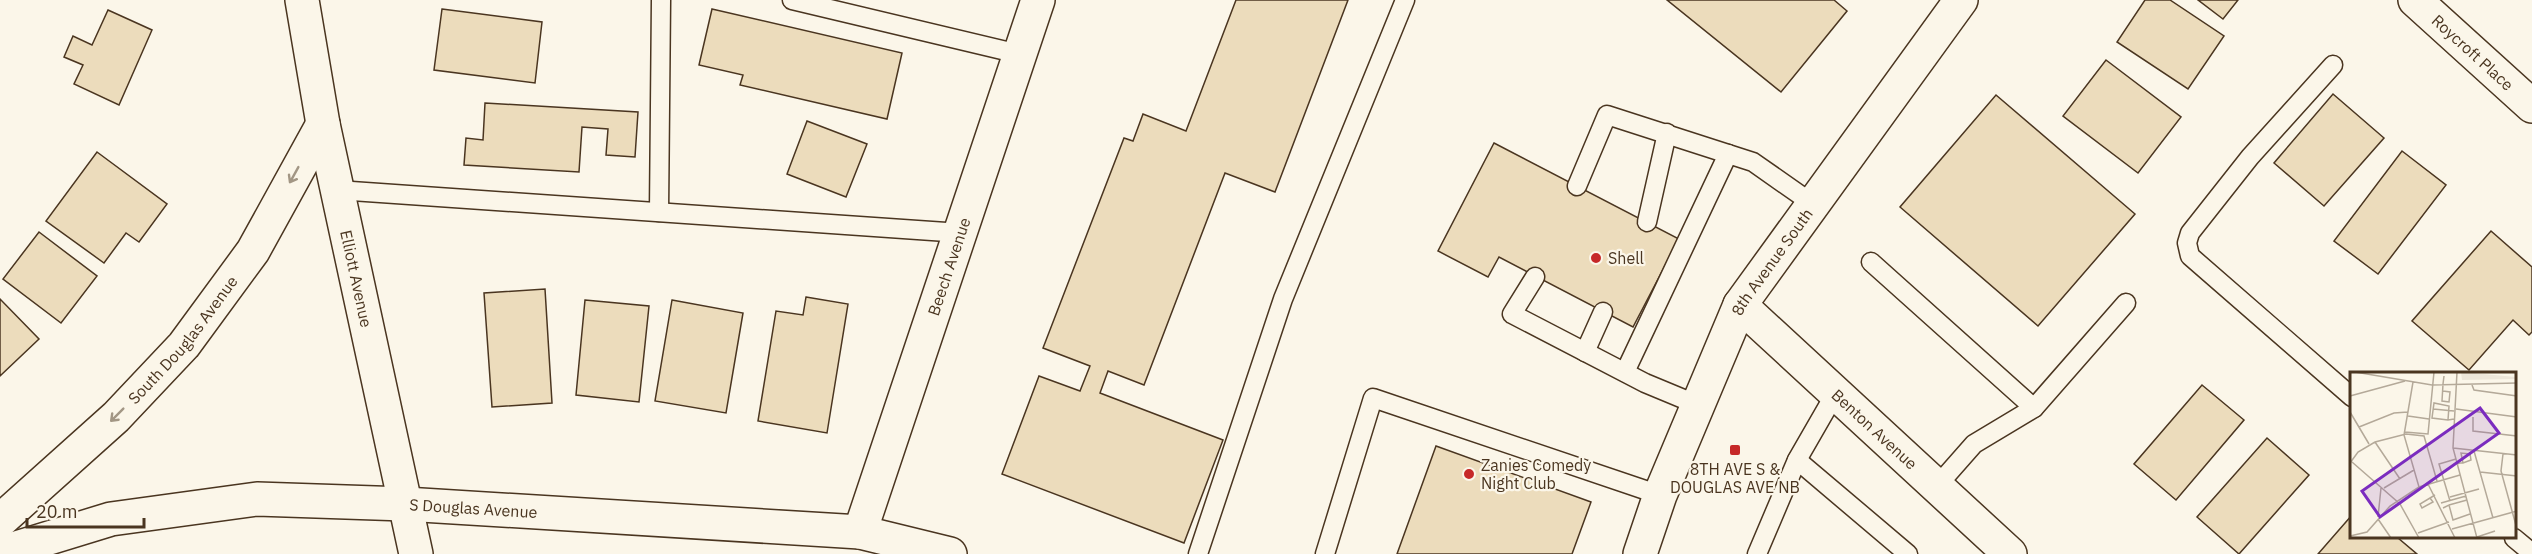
<svg xmlns="http://www.w3.org/2000/svg" width="2532" height="554" font-family="'IBM Plex Sans',sans-serif">
<rect width="100%" height="100%" fill="#fbf6e9"/>
<g fill="#ecdcbc" stroke="#4a3520" stroke-width="1.5">
<path d="M1236 0H1348L1275 192 1225 173 1144 385 1108 371 1100 393 1223 440 1184 543 1002 474 1039 376 1080 391 1090 366 1043 348 1124 138 1133 141 1143 114 1186 131Z"/>
<path d="M1667 0H1834L1847 11 1781 92Z"/>
<path d="M2145 0H2170L2224 36 2188 89 2117 42Z"/>
<path d="M2198 0H2238L2223 19Z"/>
<path d="M442 9 542 22 535 83 434 70Z"/>
<path d="M712 9 902 53 887 119 740 85 743 75 699 65Z"/>
<path d="M108 10 152 30 119 105 74 84 83 65 64 57 73 36 92 45Z"/>
<path d="M2106 60 2181 117 2138 173 2063 116Z"/>
<path d="M2333 94 2384 138 2324 206 2274 163Z"/>
<path d="M1996 95 2135 214 2038 326 1900 207Z"/>
<path d="M485 103 638 112 635 157 606 155 608 129 582 127 579 172 464 165 466 138 483 140Z"/>
<path d="M807 121 867 144 846 197 787 174Z"/>
<path d="M1494 143 1679 239 1633 327 1499 257 1488 277 1438 251Z"/>
<path d="M2402 151 2446 185 2378 274 2334 241Z"/>
<path d="M97 152 167 204 139 242 126 233 104 263 46 221Z"/>
<path d="M2491 231 2532 267V332L2529 335 2513 320 2469 370 2412 321Z"/>
<path d="M39 232 97 276 61 323 3 279Z"/>
<path d="M545 289 552 403 492 407 484 293Z"/>
<path d="M806 297 848 304 827 433 758 421 776 311 803 315Z"/>
<path d="M0 299 39 339 0 376Z"/>
<path d="M585 300 649 306 639 402 576 395Z"/>
<path d="M672 300 743 313 726 413 655 401Z"/>
<path d="M2202 385 2244 420 2176 500 2134 464Z"/>
<path d="M2267 438 2309 475 2239 554 2197 517Z"/>
<path d="M1436 446 1591 502 1572 554H1397Z"/>
<path d="M2352 515V538H2398L2417 554H2318Z"/>
</g>
<g fill="none" stroke-linecap="round" stroke-linejoin="round">
<g stroke="#4a3520" stroke-width="21">
<g id="service">
<path d="M792 0 1019 54"/>
<path d="M2333 65 2250 157 2190 233 2187 243 2190 256 2352 397"/>
<path d="M1577 186 1607 115 1753 162 1813 204"/>
<path d="M337 190 961 233"/>
<path d="M659 212 661 0"/>
<path d="M1647 222 1667 133"/>
<path d="M1871 262 2034 408"/>
<path d="M1535 277 1512 314 1645 383 1698 405"/>
<path d="M1585 352 1603 312"/>
<path d="M1625 372 1728 154"/>
<path d="M1797 460 1835 394"/>
<path d="M1937 486 1974 444 2034 408 2126 303"/>
<path d="M2514 538 2532 553"/>
<path d="M1198 554 1283 299 1405 0"/>
<path d="M1325 554 1373 398 1660 495"/>
<path d="M1757 554 1797 460 1908 554"/>
</g>
</g>
<g stroke="#4a3520" stroke-width="36">
<g id="minor">
<path id="s1" d="M302 0 323 124 416 554"/>
<path id="s2" d="M2415 0 2532 106"/>
<path id="s3" d="M1740 305 2010 554"/>
<path id="s4" d="M0 521 116 417 184 345 253 251 323 124"/>
<path id="s5" d="M860 532 1038 0"/>
<path id="s6" d="M0 553 111 519 257 499 405 504 860 532 950 554"/>
</g>
</g>
<g stroke="#4a3520" stroke-width="36">
<g id="primary">
<path id="s7" d="M1640 554 1660 495 1740 305 1961 0"/>
</g>
</g>
<use href="#service" stroke="#fbf6e9" stroke-width="18"/>
<use href="#minor" stroke="#fbf6e9" stroke-width="33"/>
<use href="#primary" stroke="#fbf6e9" stroke-width="33"/>
</g>
<defs><path id="oneway-shaft" d="M-6 0H5M1.5-3L5.5 0L1.5 3" fill="none" stroke-width="1.6" stroke-linecap="round" stroke-linejoin="round" transform="scale(1.5)"/></defs>
<g stroke="#a29684">
<use href="#oneway-shaft" transform="translate(294 175) rotate(119)"/>
<use href="#oneway-shaft" transform="translate(117 415) rotate(135)"/>
</g>
<g fill="#c62828" stroke="#fbf6e9" stroke-width="2">
<circle cx="1596" cy="258" r="6"/>
<rect x="1729" y="444" width="12" height="12" rx="3"/>
<circle cx="1469" cy="474" r="6"/>
</g>
<g text-anchor="middle" stroke-width="4.5" stroke-linejoin="round" paint-order="stroke">
<g font-size="16" fill="#4a3520" stroke="#fbf6e9">
<text dy="6" stroke="none"><textPath href="#s2" startOffset="78">Roycroft Place</textPath></text>
<text dy="6" stroke="none"><textPath href="#s7" startOffset="322">8th Avenue South</textPath></text>
<text dy="6" stroke="none"><textPath href="#s5" startOffset="280">Beech Avenue</textPath></text>
<text dy="6" stroke="none"><textPath href="#s1" startOffset="284">Elliott Avenue</textPath></text>
<text dy="6" stroke="none"><textPath href="#s4" startOffset="258">South Douglas Avenue</textPath></text>
<text dy="6" stroke="none"><textPath href="#s3" startOffset="183">Benton Avenue</textPath></text>
<text dy="6" stroke="none"><textPath href="#s6" startOffset="480">S Douglas Avenue</textPath></text>
</g>
<g font-size="16" fill="#4a3520" stroke="#fbf6e9" text-anchor="start">
<text x="1608" y="264">Shell</text>
<text x="1481" y="471">Zanies Comedy<tspan x="1481" dy="18">Night Club</tspan></text>
<text x="1735" y="475" text-anchor="middle">8TH AVE S &amp;<tspan x="1735" dy="18">DOUGLAS AVE NB</tspan></text>
</g>
</g>
<g transform="translate(2350 372)">
<rect width="166" height="166" fill="#fbf6e9"/>
<path d="M111 0 166 5V7L112 8Z" fill="#ede6d9"/>
<path fill="none" stroke="#b4a999" stroke-width="1.5" d="M5 0 82 13 167 11M107 0 103 76 127 166M63 10 54 63 69 115M122 13 124 18 167 24M93 19 100 20 99 30 92 29 93 12 94 4M0 24 55 9M83 37 104 39M106 37 167 45M0 40 19 72M58 44 79 47M123 45V59L167 64M98 48 99 34 84 31 82 46 98 48 104 47M9 55 44 41 58 40M55 60 78 62 84 0M25 70 50 107M103 76 167 83M124 79 143 146M153 82 151 99 167 157M2 90 50 132 69 166M0 91 8 80 25 70 56 62 74 64 87 109M107 92 110 91H113L121 88 120 82 111 81 113 91M130 100 167 104M78 112 105 166M34 116 64 98M100 125 129 117M80 126 83 130 72 136 70 132 85 123M100 129 89 92 106 87M91 131 116 124M99 133 117 128M93 136 99 133 103 148 120 142M28 145 31 116M28 147 41 166M102 157 167 139M68 161 99 150M0 164 17 160 40 134 69 115 110 103M127 165 145 159"/>
<path fill="#7b2cbf" fill-opacity="0.15" stroke="#7b2cbf" stroke-width="3" d="M130 36 149 61 30 145 12 119Z"/>
<rect width="166" height="166" fill="none" stroke="#4a3520" stroke-width="3"/>
</g>
<path d="M27 518v9h117v-9" fill="none" stroke="#4a3520" stroke-width="3"/>
<text x="36" y="518" font-size="18" fill="#4a3520" stroke="#fbf6e9" stroke-width="4.5" paint-order="stroke">20 m</text>
</svg>
